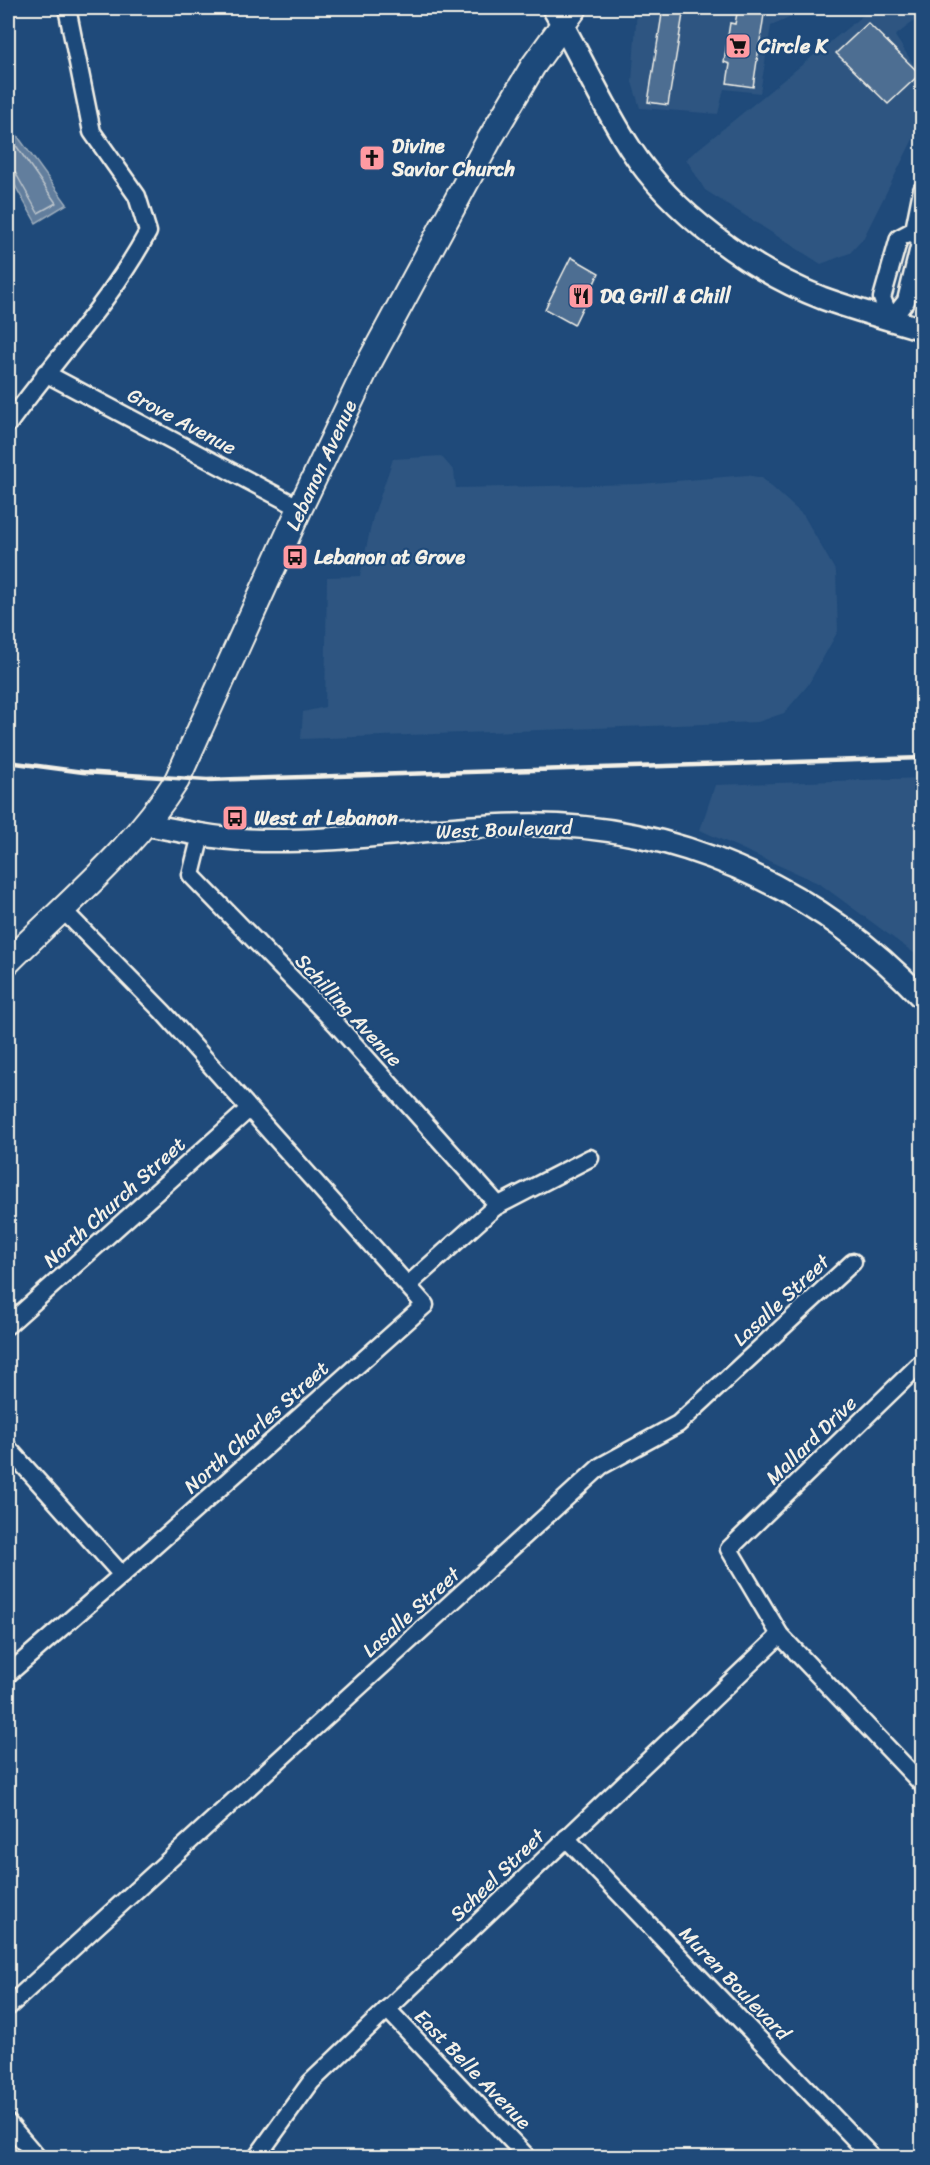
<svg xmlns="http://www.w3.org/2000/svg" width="930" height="2165" font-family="Sriracha,sans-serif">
<rect width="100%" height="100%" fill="#1f4a7a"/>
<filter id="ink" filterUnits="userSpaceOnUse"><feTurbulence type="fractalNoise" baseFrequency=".0167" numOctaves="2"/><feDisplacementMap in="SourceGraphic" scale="12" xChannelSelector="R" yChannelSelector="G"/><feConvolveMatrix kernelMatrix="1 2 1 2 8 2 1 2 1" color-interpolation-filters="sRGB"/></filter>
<g filter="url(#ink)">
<g fill="#2d5581">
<path d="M637 8H812L771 26 760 93 724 89 718 114 640 108 632 82Z"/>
<path d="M872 8H922V15L895 36 922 77V121L863 239 850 253 821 264 705 190 686 159Z"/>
<path d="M441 456 454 471 456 488 640 484 747 475 762 478 804 516 836 572 838 631 808 685 784 713 758 722 301 739 303 712 325 707 327 577 360 576 373 517 393 459Z"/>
<path d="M922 778V959L820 884 700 830 715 785Z"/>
</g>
<path fill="#627e9d" stroke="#9cacbb" stroke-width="1.5" d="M8 123 67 204 36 223 8 173Z"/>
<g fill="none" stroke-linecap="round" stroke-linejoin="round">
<path stroke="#bac3ca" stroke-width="1.5" d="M8 134 56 203 38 213 15 172 8 169"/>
</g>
<g fill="#4d6e92" stroke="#f4f1e8" stroke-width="1.5">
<path d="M663 8H684L668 105 648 102Z"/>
<path d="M738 8H765L753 87 727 83 730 64 724 62 730 23 735 24Z"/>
<path d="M868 23 920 74 888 104 836 53Z"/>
<path d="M571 257 599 273 574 325 545 309Z"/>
</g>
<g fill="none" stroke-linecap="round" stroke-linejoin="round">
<g stroke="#f4f1e8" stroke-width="21">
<g id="minor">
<path d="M914 230 899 238 882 298 891 320 906 301 920 243 914 230 922 190"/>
<path d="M45 373 300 508"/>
<path d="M9 423C55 359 111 301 148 232L137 196 92 132 67 8"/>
<path d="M201 835 191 875 337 1025 498 1205 495 1207"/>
<path d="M408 1285 495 1207 590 1158"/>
<path d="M8 1325 249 1109"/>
<path d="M922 1362 729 1549 780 1635 922 1784"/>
<path d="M8 1448 122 1575"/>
<path d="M8 1674 122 1575 425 1305 163 1012 61 908"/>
<path d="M566 1838 873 2158"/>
<path d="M8 2007 601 1466 678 1424 853 1262"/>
<path d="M387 2009 528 2158"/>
<path d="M8 2123 38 2158"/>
<path d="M256 2158 311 2082 780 1635"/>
</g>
</g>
<g stroke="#f4f1e8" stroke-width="26">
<g id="tertiary">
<path d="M553 8C580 54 601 103 630 148 672 213 750 270 822 298 855 310 889 319 922 329"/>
<path d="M145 824C180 831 213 838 248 840 337 844 426 827 515 825 671 820 816 886 922 998"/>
</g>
</g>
<g stroke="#f4f1e8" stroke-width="28">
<path id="secondary" d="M8 962C66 904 133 850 177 780L300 508 369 363 488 142 533 66 575 8"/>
</g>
<use href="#minor" stroke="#1f4a7a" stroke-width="16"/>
<use href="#tertiary" stroke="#1f4a7a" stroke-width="21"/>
<use href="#secondary" stroke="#1f4a7a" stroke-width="24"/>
<path stroke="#f4f1e8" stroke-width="4.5" d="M8 762 83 772 207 780 922 758"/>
</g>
</g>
<defs>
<g id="supermarket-square" transform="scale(1.35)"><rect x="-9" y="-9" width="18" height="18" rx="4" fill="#ff9aa2" stroke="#1f4a7a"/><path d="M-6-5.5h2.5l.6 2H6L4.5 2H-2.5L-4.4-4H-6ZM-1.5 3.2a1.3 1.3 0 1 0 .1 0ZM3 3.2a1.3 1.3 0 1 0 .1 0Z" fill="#111"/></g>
<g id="church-square" transform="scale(1.35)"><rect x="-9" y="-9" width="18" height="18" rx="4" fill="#ff9aa2" stroke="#1f4a7a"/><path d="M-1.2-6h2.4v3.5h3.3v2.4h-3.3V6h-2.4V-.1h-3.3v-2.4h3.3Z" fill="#111"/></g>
<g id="restaurant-square" transform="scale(1.35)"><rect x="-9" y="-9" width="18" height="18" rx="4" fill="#ff9aa2" stroke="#1f4a7a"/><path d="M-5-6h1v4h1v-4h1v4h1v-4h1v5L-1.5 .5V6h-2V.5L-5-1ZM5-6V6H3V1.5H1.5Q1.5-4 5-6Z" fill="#111"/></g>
<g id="bus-square" transform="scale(1.35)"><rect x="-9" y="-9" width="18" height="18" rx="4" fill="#ff9aa2" stroke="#1f4a7a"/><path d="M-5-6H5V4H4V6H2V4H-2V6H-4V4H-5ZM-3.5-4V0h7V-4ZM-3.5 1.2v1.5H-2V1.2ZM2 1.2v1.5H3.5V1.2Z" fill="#111"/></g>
</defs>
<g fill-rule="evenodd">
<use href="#supermarket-square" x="738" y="46"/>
<use href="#church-square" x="372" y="158"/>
<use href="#restaurant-square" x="581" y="296"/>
<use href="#bus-square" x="295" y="557"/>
<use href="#bus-square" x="235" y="818"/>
</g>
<g text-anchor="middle" stroke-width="4.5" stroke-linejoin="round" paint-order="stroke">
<g font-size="20" font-weight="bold" fill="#f4f1e8" stroke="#1f4a7a" text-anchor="start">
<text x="758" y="53">Circle K</text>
<text x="392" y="153">Divine<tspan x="392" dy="23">Savior Church</tspan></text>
<text x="600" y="303">DQ Grill &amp; Chill</text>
<text x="314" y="564">Lebanon at Grove</text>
<text x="254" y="825">West at Lebanon</text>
</g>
<g font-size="20" fill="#f4f1e8" stroke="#1f4a7a">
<text transform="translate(182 421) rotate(28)" y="7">Grove Avenue</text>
<text transform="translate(321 465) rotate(-65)" y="7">Lebanon Avenue</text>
<text transform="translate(504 829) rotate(-2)" y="7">West Boulevard</text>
<text transform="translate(349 1010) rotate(47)" y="7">Schilling Avenue</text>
<text transform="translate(114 1202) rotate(-42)" y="7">North Church Street</text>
<text transform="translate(781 1300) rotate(-43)" y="7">Lasalle Street</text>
<text transform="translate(256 1427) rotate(-42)" y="7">North Charles Street</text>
<text transform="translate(811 1440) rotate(-44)" y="7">Mallard Drive</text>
<text transform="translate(411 1612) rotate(-42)" y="7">Lasalle Street</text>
<text transform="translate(497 1875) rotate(-44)" y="7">Scheel Street</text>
<text transform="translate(735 1983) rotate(46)" y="7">Muren Boulevard</text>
<text transform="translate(473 2069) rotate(46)" y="7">East Belle Avenue</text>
</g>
</g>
<rect width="930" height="2165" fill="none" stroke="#1f4a7a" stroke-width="30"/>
<rect x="15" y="15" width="900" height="2135" fill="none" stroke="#f4f1e8" stroke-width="2" filter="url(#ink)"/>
</svg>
